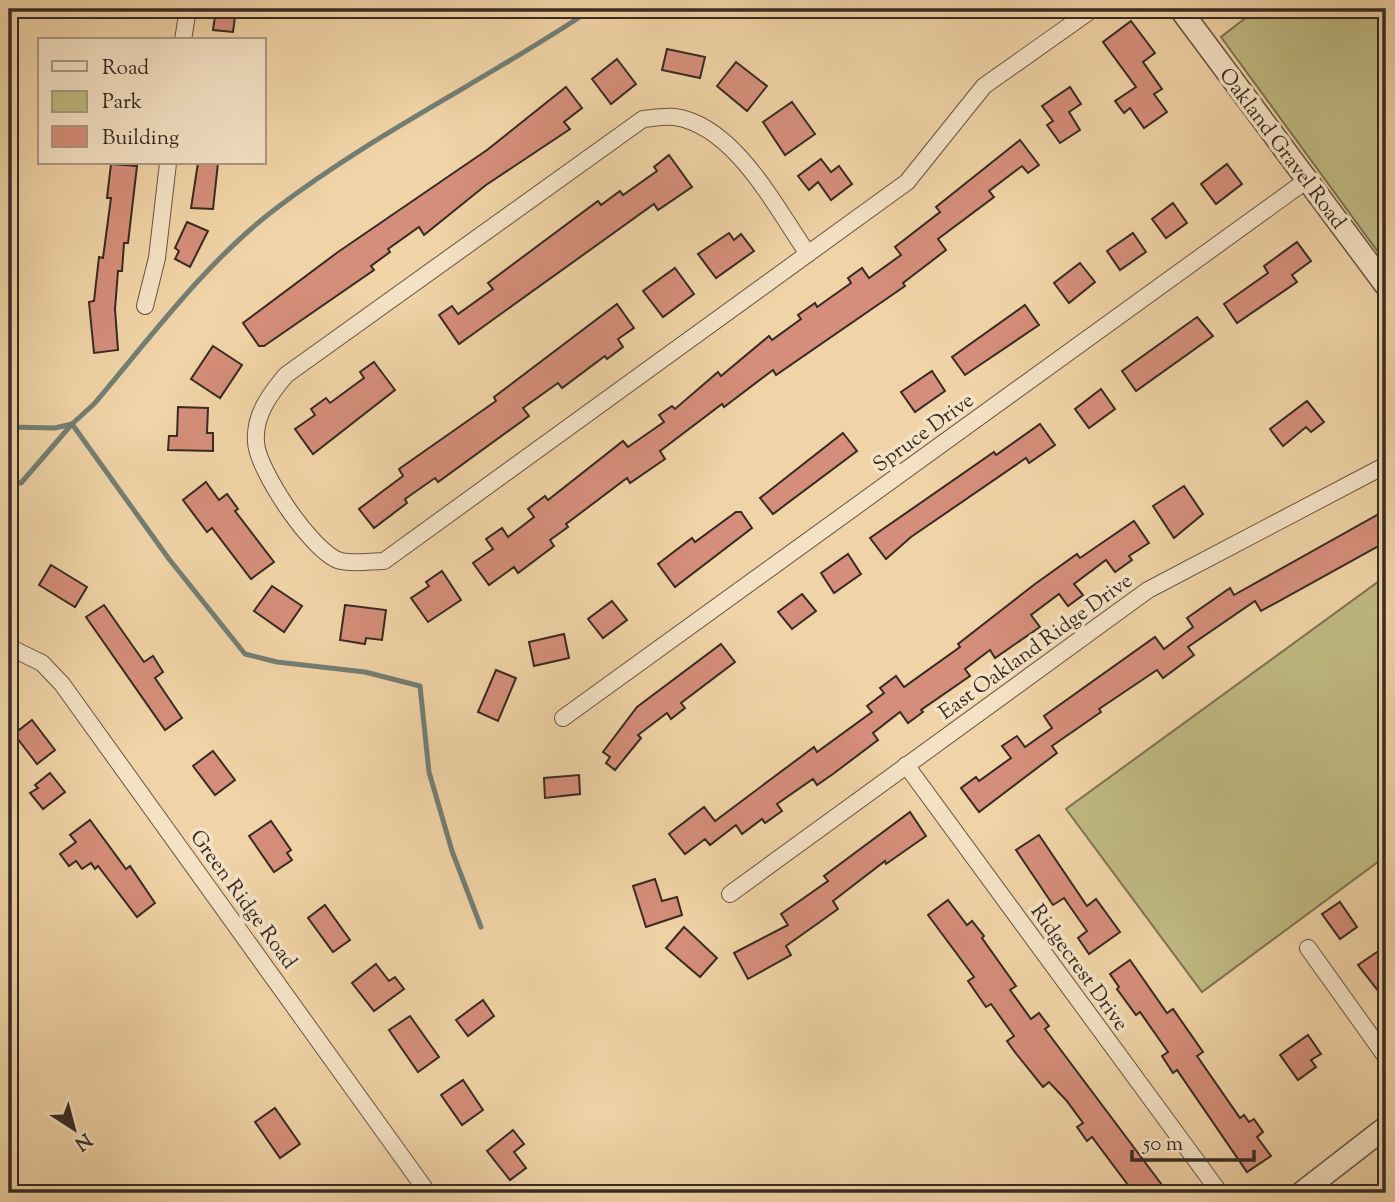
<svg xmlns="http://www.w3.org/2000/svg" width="1395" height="1202" font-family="'Sorts Mill Goudy',serif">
<rect width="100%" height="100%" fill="#f0d3a6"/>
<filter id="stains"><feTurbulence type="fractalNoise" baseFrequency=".00286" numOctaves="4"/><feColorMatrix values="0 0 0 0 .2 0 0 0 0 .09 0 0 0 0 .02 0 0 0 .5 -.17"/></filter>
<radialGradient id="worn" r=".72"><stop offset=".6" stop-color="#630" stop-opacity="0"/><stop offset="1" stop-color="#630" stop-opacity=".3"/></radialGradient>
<g fill="#c0ba82" stroke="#7c7252" stroke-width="2">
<path d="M1257 9H1386V263L1221 37Z"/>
<path d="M1386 576V856L1202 992 1066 809Z"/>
</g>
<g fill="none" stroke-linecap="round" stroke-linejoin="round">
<g stroke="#727f74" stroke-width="5">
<path d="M9 427 55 428 72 424 94 404C150 338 205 263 274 210 374 133 488 79 592 9"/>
<path d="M9 482 21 483 72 424 169 559 245 654 277 662 365 672 420 686 429 772 452 851 481 927"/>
</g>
</g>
<g fill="#d58e7b" stroke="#372b22" stroke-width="2">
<path d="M216 9H236L233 32 213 30Z"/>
<path d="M1131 21 1155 53 1143 62 1162 89 1154 94 1167 112 1144 128 1130 108 1124 113 1115 101 1136 87 1103 42Z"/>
<path d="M667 49 705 57 700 78 662 70Z"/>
<path d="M617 59 636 84 611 104 592 79Z"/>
<path d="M736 62 767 86 747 111 717 86Z"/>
<path d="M566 87 582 108 564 122 570 129 486 185 424 235 419 227 388 249 390 252 371 266 374 270 264 346H259L243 323 338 252 487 150Z"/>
<path d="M1070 87 1081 104 1069 112 1080 130 1060 143 1047 125 1053 121 1042 106Z"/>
<path d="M792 102 815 134 785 155 763 122Z"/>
<path d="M1020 140 1039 165 1028 173 1022 166 989 191 994 197 938 239 946 250 903 283 905 286 776 375 773 370 724 407 722 404 660 451 665 459 630 483 627 478 566 524 568 527 550 540 554 546 518 573 514 567 489 585 473 563 493 549 486 539 502 528 508 537 534 517 528 509 545 496 548 500 623 441 628 447 664 422 659 415 672 406 675 409 718 372 721 376 769 336 772 340 801 319 798 315 815 303 817 307 851 283 848 278 862 268 869 278 901 255 895 247 940 212 936 207Z"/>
<path d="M669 155 692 187 658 210 654 204 459 344 439 315 452 306 458 314 493 289 488 283 520 259 598 201 601 205 620 191 623 195 657 171 654 167Z"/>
<path d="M821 159 831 172 839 166 852 184 831 200 818 182 809 190 798 176Z"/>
<path d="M198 163H218L213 209 191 208Z"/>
<path d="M111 164 137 166 128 243H124L122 271H118L115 309 118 350 94 353 89 302 94 301 99 257 103 258 111 198H107Z"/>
<path d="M1227 164 1242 184 1216 204 1201 184Z"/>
<path d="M1173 203 1187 223 1166 238 1152 219Z"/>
<path d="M187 222 208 231 190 267 175 259 179 251 175 248Z"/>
<path d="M729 233 734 240 741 234 754 251 716 278 698 254Z"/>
<path d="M1133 233 1146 252 1120 270 1107 251Z"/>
<path d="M1297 242 1311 261 1292 275 1297 282 1237 323 1224 304 1268 273 1264 266Z"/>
<path d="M1080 263 1095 282 1069 303 1054 283Z"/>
<path d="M675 268 694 294 663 317 643 291Z"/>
<path d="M617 304 634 328 618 339 623 347 607 359 605 356 562 388 558 383 523 408 529 416 438 482 435 478 405 499 407 503 374 528 359 509 403 476 399 469 496 401 494 397Z"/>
<path d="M1025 305 1039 325 965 375 952 357Z"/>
<path d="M1197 317 1213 336 1136 391 1122 371Z"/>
<path d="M213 346 242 365 220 398 191 379Z"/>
<path d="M374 362 395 390 313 454 295 429 315 415 311 409 326 398 330 403 364 378 360 372Z"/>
<path d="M932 371 945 391 915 412 901 392Z"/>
<path d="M1101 389 1115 409 1089 428 1075 409Z"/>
<path d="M1307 401 1324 422 1311 432 1306 427 1283 446 1270 429Z"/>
<path d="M178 407 208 408 207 433H213V451L168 450 169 436H177Z"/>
<path d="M1040 424 1055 445 1029 463 1026 458 911 537 886 559 870 538 994 452 996 455Z"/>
<path d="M843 433 857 451 773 514 760 498Z"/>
<path d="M206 482 219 500 227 494 238 509 235 511 274 562 251 579 212 528 207 532 183 500Z"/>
<path d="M1184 486 1203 514 1174 538 1153 506Z"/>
<path d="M1386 510V542L1261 611 1255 601 1188 647 1194 655 1163 678 1157 670 1099 709 1101 712 1052 746 1057 753 979 812 961 788 976 777 979 781 1011 758 1002 746 1017 736 1025 747 1052 728 1044 716 1155 637 1164 649 1193 627 1187 618 1230 588 1234 595Z"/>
<path d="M736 512H741L752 528 675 587 658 564 692 538 695 542Z"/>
<path d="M1134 521 1149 543 1129 556 1132 560 1115 572 1106 560 1074 584 1083 595 1068 606 1059 594 1031 615 1040 627 995 658 990 650 965 669 970 676 921 710 923 712 908 723 900 712 873 733 878 740 833 774 817 785 813 779 777 804 782 811 765 823 762 819 742 834 736 825 710 845 705 839 685 854 669 834 704 807 715 821 814 747 817 752 872 712 867 706 884 693 880 688 896 676 904 687 960 647 958 644 1035 584 1077 554 1080 558Z"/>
<path d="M848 554 861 574 834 593 821 573Z"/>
<path d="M51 565 87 587 75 607 39 585Z"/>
<path d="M442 571 461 600 428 622 411 598 429 586 426 582Z"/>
<path d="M272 586 302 606 284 632 254 611Z"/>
<path d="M802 594 816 611 792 629 778 612Z"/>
<path d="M612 601 627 620 603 638 588 619Z"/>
<path d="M104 605 144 662 153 656 163 672 155 678 182 718 165 730 86 617Z"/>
<path d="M345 605 386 610 382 640 366 638 365 644 340 640Z"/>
<path d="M564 634 569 658 534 666 529 642Z"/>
<path d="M721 644 735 662 681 703 685 708 671 719 667 713 638 735 641 738 615 770 606 763 610 757 603 752 637 707Z"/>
<path d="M496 670 516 678 498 721 478 712Z"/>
<path d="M32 720 55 750 37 764 14 734Z"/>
<path d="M213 751 235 780 215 795 193 766Z"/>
<path d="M50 773 65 792 43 809 30 793 38 788 35 785Z"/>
<path d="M579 775 580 794 545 798 544 778Z"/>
<path d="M910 812 926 836 886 864 885 861 833 901 838 909 786 946 791 955 748 979 734 953 788 925 781 914 828 881 824 876Z"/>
<path d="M90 820 126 869 130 866 155 903 137 917 98 866 95 869 91 863 82 869 76 861 69 866 60 854 76 842 70 835Z"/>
<path d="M271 821 291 850 287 853 292 860 274 872 249 836Z"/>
<path d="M1039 835 1087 906 1096 899 1120 932 1089 954 1078 938 1087 931 1064 898 1053 905 1016 850Z"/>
<path d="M655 879 662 901 677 897 682 915 646 927 633 886Z"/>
<path d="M948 900 967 925 972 921 984 936 982 938 1016 986 1010 990 1031 1019 1039 1013 1049 1026 1045 1029 1168 1193H1134L1092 1137 1087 1141 1077 1127 1083 1123 1066 1100 1049 1082 1043 1087 1014 1051 1007 1041 1014 1036 991 1004 986 1007 968 981 974 977 928 915Z"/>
<path d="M1340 902 1357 927 1340 939 1322 914Z"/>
<path d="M325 905 350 940 333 952 308 918Z"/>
<path d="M684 927 717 958 700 977 666 948Z"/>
<path d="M1377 952 1386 964V986L1379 992 1358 965Z"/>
<path d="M1130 960 1167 1013 1173 1009 1203 1052 1197 1056 1240 1118 1244 1115 1249 1122 1254 1119 1263 1132 1257 1137 1271 1156 1247 1172 1177 1070 1173 1073 1162 1056 1168 1052 1140 1012 1136 1015 1117 989 1119 987 1110 974Z"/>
<path d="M376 964 389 981 395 977 404 989 374 1011 352 983Z"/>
<path d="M483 1000 494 1016 468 1036 456 1020Z"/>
<path d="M410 1016 439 1057 418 1072 389 1030Z"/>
<path d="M1308 1035 1321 1054 1311 1060 1316 1067 1298 1080 1280 1055Z"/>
<path d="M463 1080 483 1110 462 1125 441 1095Z"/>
<path d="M275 1108 300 1144 280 1158 255 1122Z"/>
<path d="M513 1130 524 1144 514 1152 526 1168 510 1180 487 1151Z"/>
</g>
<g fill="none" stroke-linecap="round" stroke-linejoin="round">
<g stroke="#655543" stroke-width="18">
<g id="minor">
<path d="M183 40 188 9"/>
<path d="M808 254C776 208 735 126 675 117 665 116 653 118 643 119L286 375C270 394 254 415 256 442 257 470 314 555 341 561 355 564 371 561 384 561L907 182 984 86 1093 9"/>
<path d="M145 306 157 258 168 163"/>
<path d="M9 647 42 663 62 684 428 1193"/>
<path d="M563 718 1307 180"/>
<path d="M906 765 1220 1193"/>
<path d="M730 894 1148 590 1386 465"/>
<path d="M1308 948 1386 1057"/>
</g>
</g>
<g stroke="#655543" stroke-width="24">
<g id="tertiary">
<path d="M1180 9 1386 286"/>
<path d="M1301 1193 1386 1127"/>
</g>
</g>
<use href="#minor" stroke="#f5e2c5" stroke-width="16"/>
<use href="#tertiary" stroke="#f5e2c5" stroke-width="21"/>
</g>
<g text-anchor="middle" stroke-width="7" stroke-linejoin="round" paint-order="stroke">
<g font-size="21" fill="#372b22" stroke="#f5e2c5">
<text transform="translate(1283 148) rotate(53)" y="7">Oakland Gravel Road</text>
<text transform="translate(923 432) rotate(-36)" y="7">Spruce Drive</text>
<text transform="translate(1035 646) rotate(-36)" y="7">East Oakland Ridge Drive</text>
<text transform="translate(244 899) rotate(54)" y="7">Green Ridge Road</text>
<text transform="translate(1080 967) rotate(54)" y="7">Ridgecrest Drive</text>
</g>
</g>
<rect width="1395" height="1202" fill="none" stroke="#f0d3a6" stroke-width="35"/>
<rect x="10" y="10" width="1374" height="1181" fill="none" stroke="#372b22" stroke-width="3.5"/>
<rect x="18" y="18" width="1360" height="1167" fill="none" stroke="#372b22" stroke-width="2"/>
<rect x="38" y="38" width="228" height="126" fill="#f5e2c5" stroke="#a99984" stroke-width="2"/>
<rect x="52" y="61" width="35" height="10" fill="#f5e2c5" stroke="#a99984" stroke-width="2"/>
<text x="102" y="74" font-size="21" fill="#372b22">Road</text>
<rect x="52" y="91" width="35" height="21" fill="#c0ba82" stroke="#a99984" stroke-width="2"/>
<text x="102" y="108" font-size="21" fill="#372b22">Park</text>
<rect x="52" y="126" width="35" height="21" fill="#d58e7b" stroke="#a99984" stroke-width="2"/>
<text x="102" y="144" font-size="21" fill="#372b22">Building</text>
<g transform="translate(74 1129) rotate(144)" stroke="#f5e2c5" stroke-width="5" paint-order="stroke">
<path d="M0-5L12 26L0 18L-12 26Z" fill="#372b22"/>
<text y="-10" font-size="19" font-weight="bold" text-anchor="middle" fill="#372b22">N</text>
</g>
<path d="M1132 1150v10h122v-10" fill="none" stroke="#372b22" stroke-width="3.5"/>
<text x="1143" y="1150" font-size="21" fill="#372b22" stroke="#f5e2c5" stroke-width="5" paint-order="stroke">50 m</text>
<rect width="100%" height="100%" filter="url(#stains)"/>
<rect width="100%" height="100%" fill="url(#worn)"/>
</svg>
